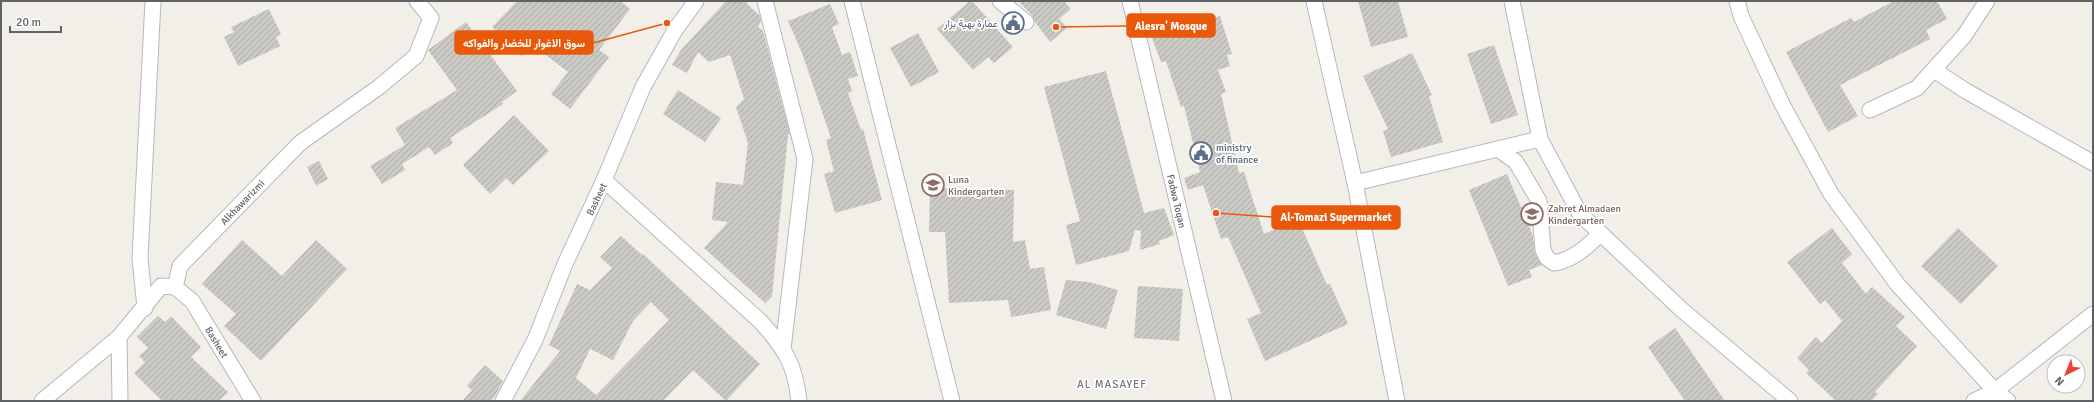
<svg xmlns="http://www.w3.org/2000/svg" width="2094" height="402" font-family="Signika,Vazirmatn,sans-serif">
<defs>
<pattern id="building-hatch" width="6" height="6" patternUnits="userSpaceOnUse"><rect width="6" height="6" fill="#cccac5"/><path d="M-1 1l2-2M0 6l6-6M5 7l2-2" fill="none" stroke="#a9a8a4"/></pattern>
</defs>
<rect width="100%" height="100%" fill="#f1efe8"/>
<g fill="url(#building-hatch)" fill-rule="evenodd">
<path d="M517 1H620L630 9 599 50 609 57 570 109 551 94 568 72 533 45 522 56 492 27Z"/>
<path d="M726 1H746L748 5 760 16 761 21 758 27 763 31 790 134 788 135 772 296 765 303 704 248 728 222 712 220 716 182 743 185 748 143 736 107 744 99 730 55 709 62 698 52 687 73 672 65 681 50Z"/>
<path d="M970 1H972L1013 47 994 63 988 57 973 70 937 29Z"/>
<path d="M1018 1H1064L1071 9 1059 19 1067 28 1050 42 1035 22 1032 15Z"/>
<path d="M1358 1H1398L1408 37 1371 47Z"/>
<path d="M1894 1H1937L1947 19 1926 30 1930 39 1840 85 1858 116 1828 132 1786 52 1851 18 1854 22Z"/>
<path d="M830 4 839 24 832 27 842 55 850 52 858 76 848 79 852 91 848 93 861 130 863 129 882 200 835 213 824 174 834 171 826 140 831 138 802 53 788 21Z"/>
<path d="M269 9 281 34 276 37 280 46 238 66 224 37 234 32 231 27Z"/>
<path d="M1220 16 1232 54 1227 55 1230 66 1218 70 1226 92 1221 94 1239 173 1244 172 1264 234 1298 219 1327 285 1330 284 1348 324 1265 361 1247 319 1261 313 1228 237 1221 239 1203 185 1188 190 1184 178 1200 172 1184 106 1181 107 1166 61 1161 62 1152 38Z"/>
<path d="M466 22 517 91 502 102 503 104 450 138 453 143 435 155 429 147 402 164 405 170 382 184 370 166 405 145 395 128 457 90 428 50Z"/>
<path d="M918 33 939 72 911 87 890 48Z"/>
<path d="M1494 45 1518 115 1491 124 1467 54Z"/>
<path d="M1412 53 1432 95 1429 96 1443 142 1391 157 1383 131 1388 129 1363 76Z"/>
<path d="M1106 71 1144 213 1164 208 1174 235 1159 241 1160 244 1140 250 1141 231 1135 230 1129 251 1076 265 1066 225 1080 221 1044 87Z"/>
<path d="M678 90 721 118 705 142 663 114Z"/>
<path d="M514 115 549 151 513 185 506 178 490 194 463 165Z"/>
<path d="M319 161 328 179 316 186 307 167Z"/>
<path d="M1507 174 1533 236 1535 254 1542 265 1529 270 1532 277 1508 286 1469 190Z"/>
<path d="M930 188 1014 190 1013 242 1025 240 1030 269 1044 267 1051 310 1011 317 1008 300 949 303 945 232H929Z"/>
<path d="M1832 228 1852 254 1842 263 1866 294 1872 287 1905 317 1896 326 1917 346 1875 392 1878 394 1871 401H1836L1806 373 1809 370 1797 358 1816 337 1822 343 1842 321 1825 300 1820 304 1787 262Z"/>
<path d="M1958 228 1998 266 1961 304 1921 266Z"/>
<path d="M621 236 642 255 643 254 760 364 726 401 693 370 663 401H520L560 351 549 345 577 284 590 290 612 268 600 257ZM651 302 669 320 596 395 576 378 590 349 613 360 633 321Z"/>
<path d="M242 240 282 276 316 240 347 269 261 361 224 326 236 314 202 284Z"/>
<path d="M1066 280 1089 282 1118 290 1106 329 1056 315Z"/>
<path d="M1138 286 1183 289 1179 341 1134 338Z"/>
<path d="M158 316 165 322 171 316 201 347 191 357 228 392 219 401H162L134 373 145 362 139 356 148 348 137 337Z"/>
<path d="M1675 328 1725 401H1685L1648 347Z"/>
<path d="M485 365 503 381 495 396 491 401H462L472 390 467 386Z"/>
</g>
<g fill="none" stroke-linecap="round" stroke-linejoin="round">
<g stroke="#b5b8bc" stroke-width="17">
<g id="street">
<path d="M765 1 805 159 783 349"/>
<path d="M852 1 952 401"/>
<path d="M1000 1 1026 22"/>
<path d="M1130 1 1224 401"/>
<path d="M1314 1 1355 183 1397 401"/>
<path d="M1512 1 1540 139 1580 214 1682 310 1790 401"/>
<path d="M1737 1 1741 16 1782 104 1831 194 1898 285 1995 391 2008 401"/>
<path d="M1934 70 1966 91 2093 163"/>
<path d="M1870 110 1917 88 1964 36 1987 1"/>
<path d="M1498 149 1516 162 1539 201 1543 250 1547 258 1554 263C1573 260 1587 247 1600 234"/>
<path d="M604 180 761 322C785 349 795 364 799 401"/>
<path d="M1355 183 1540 139"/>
<path d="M175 287 180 266 300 143 379 87 416 56 431 18 417 1"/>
<path d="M175 287 192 301 253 401"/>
<path d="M145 308 140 258 153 1"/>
<path d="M119 337 120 401"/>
<path d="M42 401 119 337 161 286 175 287"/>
<path d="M503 401 535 340 565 264 604 180 643 87 675 30 696 1"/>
<path d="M1974 401 1995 391 2093 314"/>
</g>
</g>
<use href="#street" stroke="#fff" stroke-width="15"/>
</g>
<defs>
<g id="civic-ring" transform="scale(1.15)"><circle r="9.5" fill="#fff" stroke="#5c6f8a" stroke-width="1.5"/><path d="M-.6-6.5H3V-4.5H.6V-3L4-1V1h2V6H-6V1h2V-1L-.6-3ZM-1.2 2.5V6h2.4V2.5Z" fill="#5c6f8a"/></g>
<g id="school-ring" transform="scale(1.15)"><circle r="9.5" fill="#fff" stroke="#8d6e63" stroke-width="1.5"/><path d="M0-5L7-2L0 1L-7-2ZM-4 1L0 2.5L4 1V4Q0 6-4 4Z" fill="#8d6e63"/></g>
</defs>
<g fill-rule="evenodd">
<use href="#civic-ring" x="1013" y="23"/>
<use href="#civic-ring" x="1201" y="153"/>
<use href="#school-ring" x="933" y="185"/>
<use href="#school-ring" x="1532" y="214"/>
</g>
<g text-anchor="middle" stroke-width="3.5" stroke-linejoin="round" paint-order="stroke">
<g font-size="10" fill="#4e5e75" stroke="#fff" text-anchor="end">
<text x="998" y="27">عمارة بهية بزار</text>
<text x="1216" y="151" text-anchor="start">ministry<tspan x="1216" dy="12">of finance</tspan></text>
</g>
<g font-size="10" fill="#785e54" stroke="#fff" text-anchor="start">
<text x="948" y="183">Luna<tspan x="948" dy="12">Kindergarten</tspan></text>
<text x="1548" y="212">Zahret Almadaen<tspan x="1548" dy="12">Kindergarten</tspan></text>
</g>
<g font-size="10" fill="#5f6368" stroke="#fff">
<text transform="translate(596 199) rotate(-65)" y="4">Basheet</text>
<text transform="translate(1177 201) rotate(77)" y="4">Fadwa Toqan</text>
<text transform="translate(242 202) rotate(-46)" y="4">Alkhawarizmi</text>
<text transform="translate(217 342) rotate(59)" y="4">Basheet</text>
</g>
<g font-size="11" letter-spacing="1" fill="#70757a" stroke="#fff">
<text x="1112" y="388">AL MASAYEF</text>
</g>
</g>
<path fill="none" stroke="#e8590c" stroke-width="1.5" d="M1056 27L1127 26M667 23L593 43M1216 213L1272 217"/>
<g fill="#e8590c" stroke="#fff" stroke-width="1.5">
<circle cx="1056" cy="27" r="4"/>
<circle cx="667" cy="23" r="4"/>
<circle cx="1216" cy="213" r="4"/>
</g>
<g fill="#e8590c" stroke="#e8590c" stroke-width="1.5">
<rect x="1127" y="14" width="88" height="23" rx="4"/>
<rect x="455" y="31" width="138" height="23" rx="4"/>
<rect x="1272" y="206" width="128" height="23" rx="4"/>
</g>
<g font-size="11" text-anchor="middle" font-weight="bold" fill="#fff">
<text x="1171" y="30">Alesra' Mosque</text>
<text x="524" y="47">سوق الاغوار للخضار والفواكه</text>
<text x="1336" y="221">Al-Tomazi Supermarket</text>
</g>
<rect width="2094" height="402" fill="none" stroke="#5f6368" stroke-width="4"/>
<g transform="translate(2066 374) rotate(223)"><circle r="19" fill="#ffffff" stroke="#bfc1c3"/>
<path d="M0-3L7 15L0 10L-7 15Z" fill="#ea4335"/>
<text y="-6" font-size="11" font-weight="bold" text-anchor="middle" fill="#5f6368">N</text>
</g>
<path d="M10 26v6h51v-6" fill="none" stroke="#5f6368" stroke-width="2"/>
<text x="16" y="26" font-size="12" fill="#5f6368" stroke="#ffffff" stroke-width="3" paint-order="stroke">20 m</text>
</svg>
